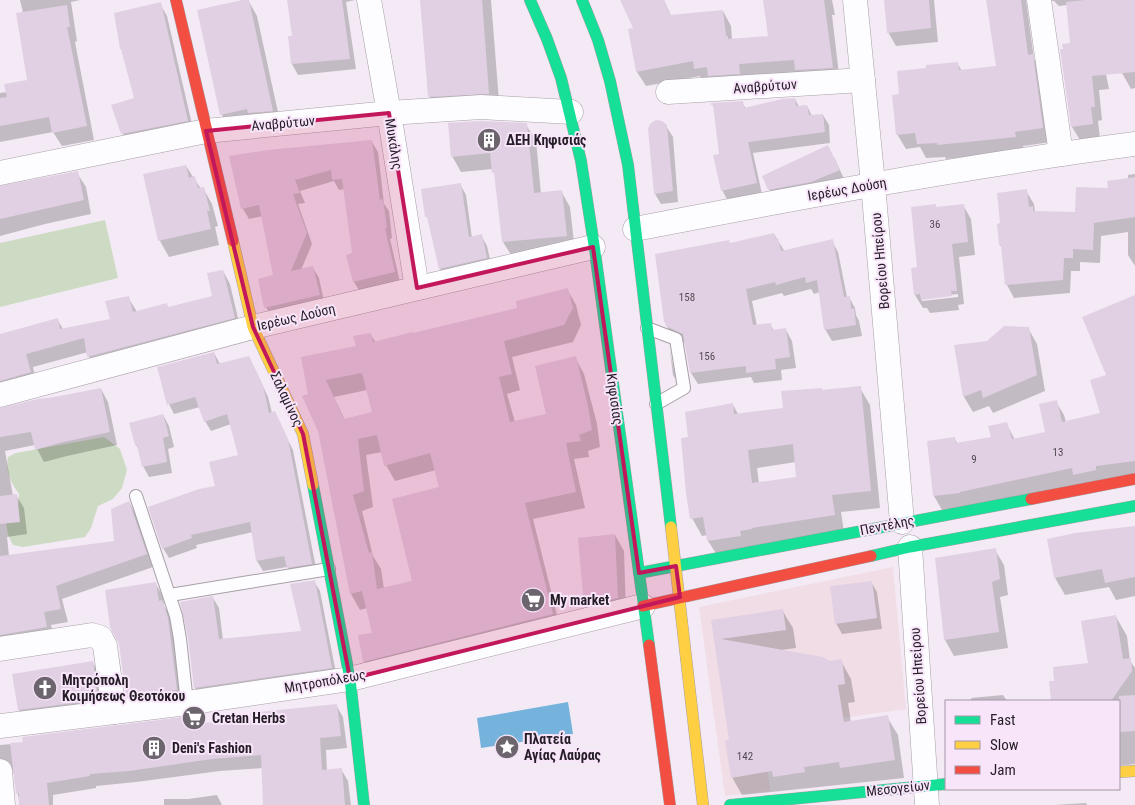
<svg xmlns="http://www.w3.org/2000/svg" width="1135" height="805" font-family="'Roboto Condensed',sans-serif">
<rect width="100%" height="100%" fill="#f4eaf5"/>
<path fill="#f1dde5" d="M893 567 906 709 763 729 770 791 725 796 699 607Z"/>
<g fill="#cddbc4">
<path d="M105 220 118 278 0 307V243Z"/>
<path d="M104 437 120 449 127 470 122 488 113 499 98 506 91 528 85 537 23 547 13 545 8 535 6 522 18 509 19 494C11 483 5 471 8 457L16 453Z"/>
</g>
<path fill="#75b3dc" d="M568 702 573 734 481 748 477 718Z"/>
<g fill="#0003" fill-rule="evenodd">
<path d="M20 0H80L71 2 77 41 75 42 94 140 62 146 53 132 0 142V93L7 92 28 81 23 13Z"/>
<path d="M248 0 257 16 281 126 231 130 222 115Z"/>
<path d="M304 0H355L346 2 356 69 298 75 292 64 289 37H293Z"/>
<path d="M422 0H491L500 114 441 117 429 96Z"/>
<path d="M622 0H664L671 16 723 11 731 26 732 40 769 37 764 0H832L835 15H832L840 83H704L700 76 646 86 637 72 635 29Z"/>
<path d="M886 0H934L938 42 896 46 888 32Z"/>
<path d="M988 0H1026L1034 59 1040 70 1051 142 1023 146 1024 151 946 159 945 157 926 158 920 147 906 149 897 134 901 95 957 63 962 71 997 67Z"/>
<path d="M1048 0H1087L1094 15 1109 89 1099 90 1102 120 1098 121 1100 138 1080 140 1072 127 1071 44 1067 5 1059 6 1054 1Z"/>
<path d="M1116 0H1135V88L1131 89 1122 73Z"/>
<path d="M160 4 167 16 194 133 130 146 123 134 136 98Z"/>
<path d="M795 99 799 107 807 106 812 116 823 115 829 125 830 143 753 153 762 194 728 201 722 190 721 155 715 109 712 104 742 102 746 109Z"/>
<path d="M526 125 536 140 541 194 561 191 570 207 575 251 513 258 503 242 496 177 493 169 461 172 452 156Z"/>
<path d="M666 126 673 137 678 202 661 204 655 194Z"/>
<path d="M372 142 378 152 384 204 389 211 392 238 390 239 400 282 360 292 354 282 347 256 354 254 345 189 339 190 334 181 300 191 305 203 298 204 312 244 301 270 313 268 319 278 325 306 272 318 266 307 274 276 263 216 249 219 243 209 230 157Z"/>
<path d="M834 157 845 181 775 200 769 189Z"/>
<path d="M186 166 201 189 203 188 212 204 218 226 215 227 219 245 169 257 160 241 145 175Z"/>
<path d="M77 173 86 187 91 214 45 224 0 236V187Z"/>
<path d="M1135 174V266L1128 255V232L1101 236 1100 263 1080 262V271H1071L1070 293 1014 298 1007 285 1003 249 1000 245 1026 191 1034 204 1035 212 1076 213 1109 189 1128 179V175Z"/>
<path d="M460 184 466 195 472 238 481 235 487 246 492 268 446 279 440 269 429 221 427 217Z"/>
<path d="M963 205 971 219 975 255 959 257 964 304 958 305 959 310 930 313 927 308H923L915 295 918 269 937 208ZM958 294V297L922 301V298Z"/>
<path d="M774 234 785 252 832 241 838 252 847 297H849L855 308 856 315 859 321 862 336 832 341 825 329 820 292 814 294 811 289 784 296 782 293 752 301 757 326 770 324 774 331 786 330 792 341 796 368 781 370 782 380 754 383 751 377 698 384 691 373 685 343 673 338 665 322 730 244Z"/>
<path d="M223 271 230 284 241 331 96 370 89 357 88 352 33 367 37 385 0 396V335L57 319 63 329 111 320 128 297 137 312 169 308 213 297Z"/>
<path d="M567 289 576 305 581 325 573 342 512 357 520 390 507 394 515 422 548 415 575 357 584 374 597 424 600 447 588 451 589 457 574 459 585 508 533 519 561 631 373 677 364 661 374 634 367 608 360 610 351 594 320 431 309 394 371 335 376 343 413 335 519 309ZM367 390 373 413 345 420 334 397ZM382 452 386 465 395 481 436 470 441 488 414 582 384 589 381 569 373 556 362 511 373 507 366 455Z"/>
<path d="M1135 296V475L942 510 934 496 954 438 958 444 992 438 1006 423 1015 440 1047 433 1056 402 1064 415 1066 422 1102 413 1108 376Z"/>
<path d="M1028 328 1037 344 1045 391 993 413 989 406 973 412 964 397 955 346 988 342Z"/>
<path d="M670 351 676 380 673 375Z"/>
<path d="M214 353 220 364 254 367 268 397 272 413 278 421 293 450 317 573 294 577 287 567 263 571 257 561 253 532 196 545 197 548 169 558 163 548 216 487 239 456 231 424 211 431 205 421 200 407 174 414 169 404Z"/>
<path d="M860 388 870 405 880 508 841 512 844 532 719 558 708 541 707 535 702 536 692 518 690 438 733 405 738 414 784 409 822 391ZM796 462 797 478 759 484 757 468Z"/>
<path d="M101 389 108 402 117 445 67 456 44 462 35 445 5 451 13 496 16 495 24 508 27 534 7 537 9 556 116 543 129 502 136 515 153 567 62 599 68 622 51 625 54 640 0 650V415Z"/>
<path d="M163 415 169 426 174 447 168 449 172 473 149 477 143 466 140 452 136 445Z"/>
<path d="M1135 527V596L1116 600 1109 587 1065 595 1055 578Z"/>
<path d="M615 535 624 551 626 614 595 622 586 606 580 539Z"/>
<path d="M995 550 1004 565 1008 595 1000 597 1008 648 954 656 945 640 936 559Z"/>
<path d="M314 581 320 591 337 678 201 698 195 688 213 598 219 608 223 640 303 633Z"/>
<path d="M871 582 877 592 882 629 842 634 836 623Z"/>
<path d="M155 583 163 596 164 606 169 614 175 632 184 703 134 709 127 696Z"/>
<path d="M782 610 793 628 796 648 781 650 829 662 841 661 851 679 855 702 848 703 851 722 887 717 898 735 904 778 742 795 732 777 731 741 712 621Z"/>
<path d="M1116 617 1127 636 1130 661 1135 668V764L1119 766V701H1052L1051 682H1055L1090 664Z"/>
<path d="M93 663 104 683 110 721 31 730 19 710Z"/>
<path d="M1003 695 1007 701H972L971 698Z"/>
<path d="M336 705 343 717 347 748 326 750 327 771 341 769 348 781 351 805H264L263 768 220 771 136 782 96 786V788L53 795V805H20L13 770 7 769 0 771V745L24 743 182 719 186 725 252 721Z"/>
<path d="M217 795 222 805H164V799H188Z"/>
<path d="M1086 803 1087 805H1054Z"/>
</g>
<g fill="#e1d0e3" fill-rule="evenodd">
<path d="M242 0H249L273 111 248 113 247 109 220 115 197 10Z"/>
<path d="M287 0H342L350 59 291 64 288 36H292Z"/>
<path d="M420 0H482L489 94 428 97Z"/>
<path d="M620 0H664L670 15 723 10 726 36H728V39L768 36 763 0H824L833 68 795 70 794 60 739 64 740 74 708 76 707 67 694 69 693 61 636 72 628 29 633 28Z"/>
<path d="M884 0H929L931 28 887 33Z"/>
<path d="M986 0H1021L1028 55 1033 54 1043 128 1015 132 1016 137 937 145V143L917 144 915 133 896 135 892 95 899 94 897 71 926 68V65L958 62 959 70 996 66Z"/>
<path d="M1085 0H1135V72L1092 76 1095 107H1091L1093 124 1071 127 1060 49H1063L1062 44 1070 43 1066 2Z"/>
<path d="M161 2 188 121 121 134 111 105 134 98 121 49H120L114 13Z"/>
<path d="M67 5 70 27H67L87 126 52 133 49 117 0 126V98L7 97 4 84 27 80 16 13Z"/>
<path d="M795 98 796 106 807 105 809 115 823 114 825 132 748 142 757 183 721 191 713 155 719 154 713 105H711V103L743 101 744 108 782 99Z"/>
<path d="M656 120 662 121 667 125 673 191 654 194 648 129 650 124Z"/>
<path d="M481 121 527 123 534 193 562 190 567 236 502 242 494 173H492L490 153 451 157 448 123Z"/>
<path d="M372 140 380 200 383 199 387 228H385L395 272 353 282 346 255 352 253 342 179 332 180 331 170 295 180 300 193 293 194 307 233 291 271 313 266 320 295 264 308 258 279 273 275 259 205 241 209 229 156 268 150Z"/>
<path d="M828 145 840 170 811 182 768 190 762 176Z"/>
<path d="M186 165 189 178 195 176 198 188 204 187 210 211H207L211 229 158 241 143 174Z"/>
<path d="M78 171 84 200 0 219V186Z"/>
<path d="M1135 177V217L1094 223 1093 250 1073 249V258H1064L1063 280 1005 285 1001 245H999L997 224 1000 223 997 193 1027 189 1029 207 1033 206V211L1075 212 1076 187 1108 188 1107 181Z"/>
<path d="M461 183 469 237 482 234 487 258 439 269 427 217H425L421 189Z"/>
<path d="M936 204V207L964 204 968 242 952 244 957 291H951L952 296 921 300 920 294 914 295 911 268 917 267 911 207Z"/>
<path d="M774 233 776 239 778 238 781 251 833 239 844 297 850 296 851 309 854 308 856 325 824 330 817 280 806 283 805 277 776 285 775 282 746 289 753 325 771 323 772 330 786 328 790 357 775 359 776 369 746 373V366L690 373 683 334 666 326 665 322H664L655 254 729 240 730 243Z"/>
<path d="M223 270 235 318 87 357 84 338 26 354 31 372 0 381V334L58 318 60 329 110 319 105 301 129 296 133 312 167 303 168 307 212 296 207 273Z"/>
<path d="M568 288 573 308 564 325 504 341 512 374 499 377 510 422 546 414 535 366 576 356 588 406 592 430 579 435 581 441 566 443 576 492 525 503 553 614 363 662 358 635 372 633 362 591 350 594 318 431 302 396 308 394 301 357 356 346 353 336 371 333 373 342 413 332V333L517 308 516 301ZM362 373 372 412 344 419 326 380ZM377 435 384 466 430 453 439 487 392 499 412 581 377 589 372 552 369 553 353 495 364 491 358 439Z"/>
<path d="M1135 295V461L1096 466V470L1073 475 1072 468 960 492V493L933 496 927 441 955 437 956 443 991 437 988 426 1007 422 1012 439 1045 432 1039 404 1057 400 1062 422 1100 413 1090 380 1106 375 1082 317Z"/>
<path d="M1004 326 1029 327 1037 375 983 398 981 390 963 397 954 345 987 341Z"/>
<path d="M214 352 217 364 249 356 263 385 269 413 275 411 288 439 312 564 287 568 284 556 256 561 250 522 191 535 192 538 162 549 148 507 199 489 215 486 209 462 238 455 227 414 204 422 195 397 167 405 157 367Z"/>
<path d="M861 386 871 491 832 495 835 515 752 528V529L740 531 741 536 707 541 703 517 690 519 686 493 681 438 688 437 685 412 733 403 734 414 783 408 781 391 822 388V390ZM793 444 796 477 752 483 748 450Z"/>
<path d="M101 388 110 432 59 443 35 450 31 432 0 437V408L38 399 54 397Z"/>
<path d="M163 414 169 436 163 438 167 462 142 467 137 445H135L129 423Z"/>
<path d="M17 494 20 522 0 524V496Z"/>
<path d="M129 501 147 554 56 586 61 609 44 612 47 627 0 635V556L114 541 111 509Z"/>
<path d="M1135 526V577L1105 583 1102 569 1054 578 1047 539 1075 533Z"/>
<path d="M615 534 618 598 584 606 578 538Z"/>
<path d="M996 548 1000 579 992 582 999 632 944 640 935 558Z"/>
<path d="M315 580 332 668 194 688 188 638 180 602 213 596 219 639 301 631 290 584Z"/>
<path d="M872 581 877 618 835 624 830 586Z"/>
<path d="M156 582 159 601 162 600 168 618 177 690 126 697 119 644 110 627 105 590Z"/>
<path d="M783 609 786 630 721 639 823 657 830 661 842 659 845 684 838 685 844 722 888 715 895 760 840 768 839 762 804 767 805 772 773 777 772 771 731 778 725 740H729L711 620Z"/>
<path d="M1116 615 1123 659 1131 658 1132 671 1111 701H1051L1049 681H1054L1053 667 1088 663 1081 621Z"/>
<path d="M93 661 98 700 18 710 12 674Z"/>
<path d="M1135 695V731L1119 732V696Z"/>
<path d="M337 704 341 736 320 738 322 770 342 768 345 805H263L261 755 212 759 129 771 90 774V776L47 783 49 805H19V793L16 794 10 743 23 742 22 737 183 717 184 724 251 720 250 713Z"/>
</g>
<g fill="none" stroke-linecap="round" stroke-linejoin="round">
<g stroke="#a7a0a7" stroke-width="14">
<g id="lane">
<path d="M647 328 676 339 684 388 656 404"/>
<path d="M136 496 176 616 180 639 187 703"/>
<path d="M170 595 329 569"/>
</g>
</g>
<g stroke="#a7a0a7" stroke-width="25">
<g id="street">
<path d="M369 0 389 113 417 288"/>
<path d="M855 0 873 184 902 522"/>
<path d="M1039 0 1061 154"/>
<path d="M668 92 863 80"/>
<path d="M0 173 206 131 389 113 481 107 571 112"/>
<path d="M635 229C801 197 967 166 1135 144"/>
<path d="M0 395 253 327 593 247"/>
<path d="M910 547 927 805"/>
<path d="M0 649 92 635 101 638 105 646 114 712"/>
<path d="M0 726 187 703 350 679 643 606"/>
<path d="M0 771 3 805"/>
</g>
</g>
<g stroke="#a7a0a7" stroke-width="12">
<g id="fast">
<path d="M530 0 547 39 561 78 581 161 594 245 649 645"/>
<path d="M582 0 598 40 610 81 628 165 671 527"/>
<path d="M313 485 350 679 364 805"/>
<path d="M871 556 910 547 1135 506"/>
<path d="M639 573 1031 499"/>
<path d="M730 805 946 784"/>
</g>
</g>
<g stroke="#a7a0a7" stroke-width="12">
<g id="slow">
<path d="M233 241 253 327 303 434 313 485"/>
<path d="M671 527 703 805"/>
<path d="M1119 772 1135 771"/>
</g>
</g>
<g stroke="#a7a0a7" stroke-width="12">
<g id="jam">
<path d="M176 0 233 241"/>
<path d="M1031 499 1135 479"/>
<path d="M643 606 871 556"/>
<path d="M649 645 670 805"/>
</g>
</g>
<use href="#lane" stroke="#fdfcfe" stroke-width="12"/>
<use href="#street" stroke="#fdfcfe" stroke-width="24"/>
<use href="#fast" stroke="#16e098" stroke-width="11"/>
<use href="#slow" stroke="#ffcf43" stroke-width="11"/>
<use href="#jam" stroke="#f24e42" stroke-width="11"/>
</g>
<path fill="#c2185b" fill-opacity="0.2" stroke="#c2185b" stroke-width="4" stroke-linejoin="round" d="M389 113 417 288 593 247 639 573 676 566 680 597 350 679 303 434 253 327 206 131Z"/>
<defs>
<g id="building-disc" transform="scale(1.25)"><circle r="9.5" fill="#6d656e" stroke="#f8e5fa"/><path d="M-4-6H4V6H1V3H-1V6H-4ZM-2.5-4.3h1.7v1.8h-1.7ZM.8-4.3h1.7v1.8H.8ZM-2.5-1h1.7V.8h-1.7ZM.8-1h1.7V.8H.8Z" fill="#fff"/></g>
<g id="supermarket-disc" transform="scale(1.25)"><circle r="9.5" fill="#6d656e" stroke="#f8e5fa"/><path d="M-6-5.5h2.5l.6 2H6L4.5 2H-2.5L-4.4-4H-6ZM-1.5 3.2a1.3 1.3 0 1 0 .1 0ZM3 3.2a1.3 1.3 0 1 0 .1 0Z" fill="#fff"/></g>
<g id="church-disc" transform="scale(1.25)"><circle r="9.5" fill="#6d656e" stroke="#f8e5fa"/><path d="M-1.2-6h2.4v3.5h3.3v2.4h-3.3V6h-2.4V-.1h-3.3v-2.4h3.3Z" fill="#fff"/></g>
<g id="sight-disc" transform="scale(1.25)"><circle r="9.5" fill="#6d656e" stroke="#f8e5fa"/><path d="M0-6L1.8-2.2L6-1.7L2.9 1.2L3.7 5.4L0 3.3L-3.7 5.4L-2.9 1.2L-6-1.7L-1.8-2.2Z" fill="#fff"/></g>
</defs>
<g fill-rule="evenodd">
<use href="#building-disc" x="489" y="140"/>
<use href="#supermarket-disc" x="533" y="600"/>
<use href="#church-disc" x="45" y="688"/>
<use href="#supermarket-disc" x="194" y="718"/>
<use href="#sight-disc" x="507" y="747"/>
<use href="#building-disc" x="154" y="748"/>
</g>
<g text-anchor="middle" stroke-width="4" stroke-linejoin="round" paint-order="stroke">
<g font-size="11" fill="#534a54">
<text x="935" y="228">36</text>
<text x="687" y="301">158</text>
<text x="707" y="360">156</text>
<text x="1058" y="456">13</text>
<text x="974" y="463">9</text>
<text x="745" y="760">142</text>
</g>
<g font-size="14" fill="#241d25" stroke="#f8e5fa">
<text transform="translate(765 86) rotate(-4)" y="5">Αναβρύτων</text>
<text transform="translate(283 123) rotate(-5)" y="5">Αναβρύτων</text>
<text transform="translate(394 144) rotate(81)" y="5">Μυκάλης</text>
<text transform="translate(847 189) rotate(-10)" y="5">Ιερέως Δούση</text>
<text transform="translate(880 261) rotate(-95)" y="5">Βορείου Ηπείρου</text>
<text transform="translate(296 317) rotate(-13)" y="5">Ιερέως Δούση</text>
<text transform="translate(287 399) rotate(65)" y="5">Σαλαμίνος</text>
<text transform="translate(615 399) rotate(82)" y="5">Κηφισίας</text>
<text transform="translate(887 525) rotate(-11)" y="5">Πεντέλης</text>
<text transform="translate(918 676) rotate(-94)" y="5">Βορείου Ηπείρου</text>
<text transform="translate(325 681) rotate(-10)" y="5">Μητροπόλεως</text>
<text transform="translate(898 788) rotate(-6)" y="5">Μεσογείων</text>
</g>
<g font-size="14" font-weight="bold" fill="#241d25" stroke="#f8e5fa" text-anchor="start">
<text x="506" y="145">ΔΕΗ Κηφισιάς</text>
<text x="550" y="605">My market</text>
<text x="62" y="685">Μητρόπολη<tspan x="62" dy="16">Κοιμήσεως Θεοτόκου</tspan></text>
<text x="212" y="723">Cretan Herbs</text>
<text x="524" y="744">Πλατεία<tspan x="524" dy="16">Αγίας Λαύρας</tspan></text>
<text x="172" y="753">Deni's Fashion</text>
</g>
</g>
<rect x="945" y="700" width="175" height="90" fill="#f8e5fa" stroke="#a395a5"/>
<rect x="955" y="716" width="25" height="8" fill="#16e098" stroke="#a395a5"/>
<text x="990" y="725" font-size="15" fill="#241d25">Fast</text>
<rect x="955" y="741" width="25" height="8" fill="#ffcf43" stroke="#a395a5"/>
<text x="990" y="750" font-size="15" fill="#241d25">Slow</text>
<rect x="955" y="766" width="25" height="8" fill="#f24e42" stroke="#a395a5"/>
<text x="990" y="775" font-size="15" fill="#241d25">Jam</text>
</svg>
